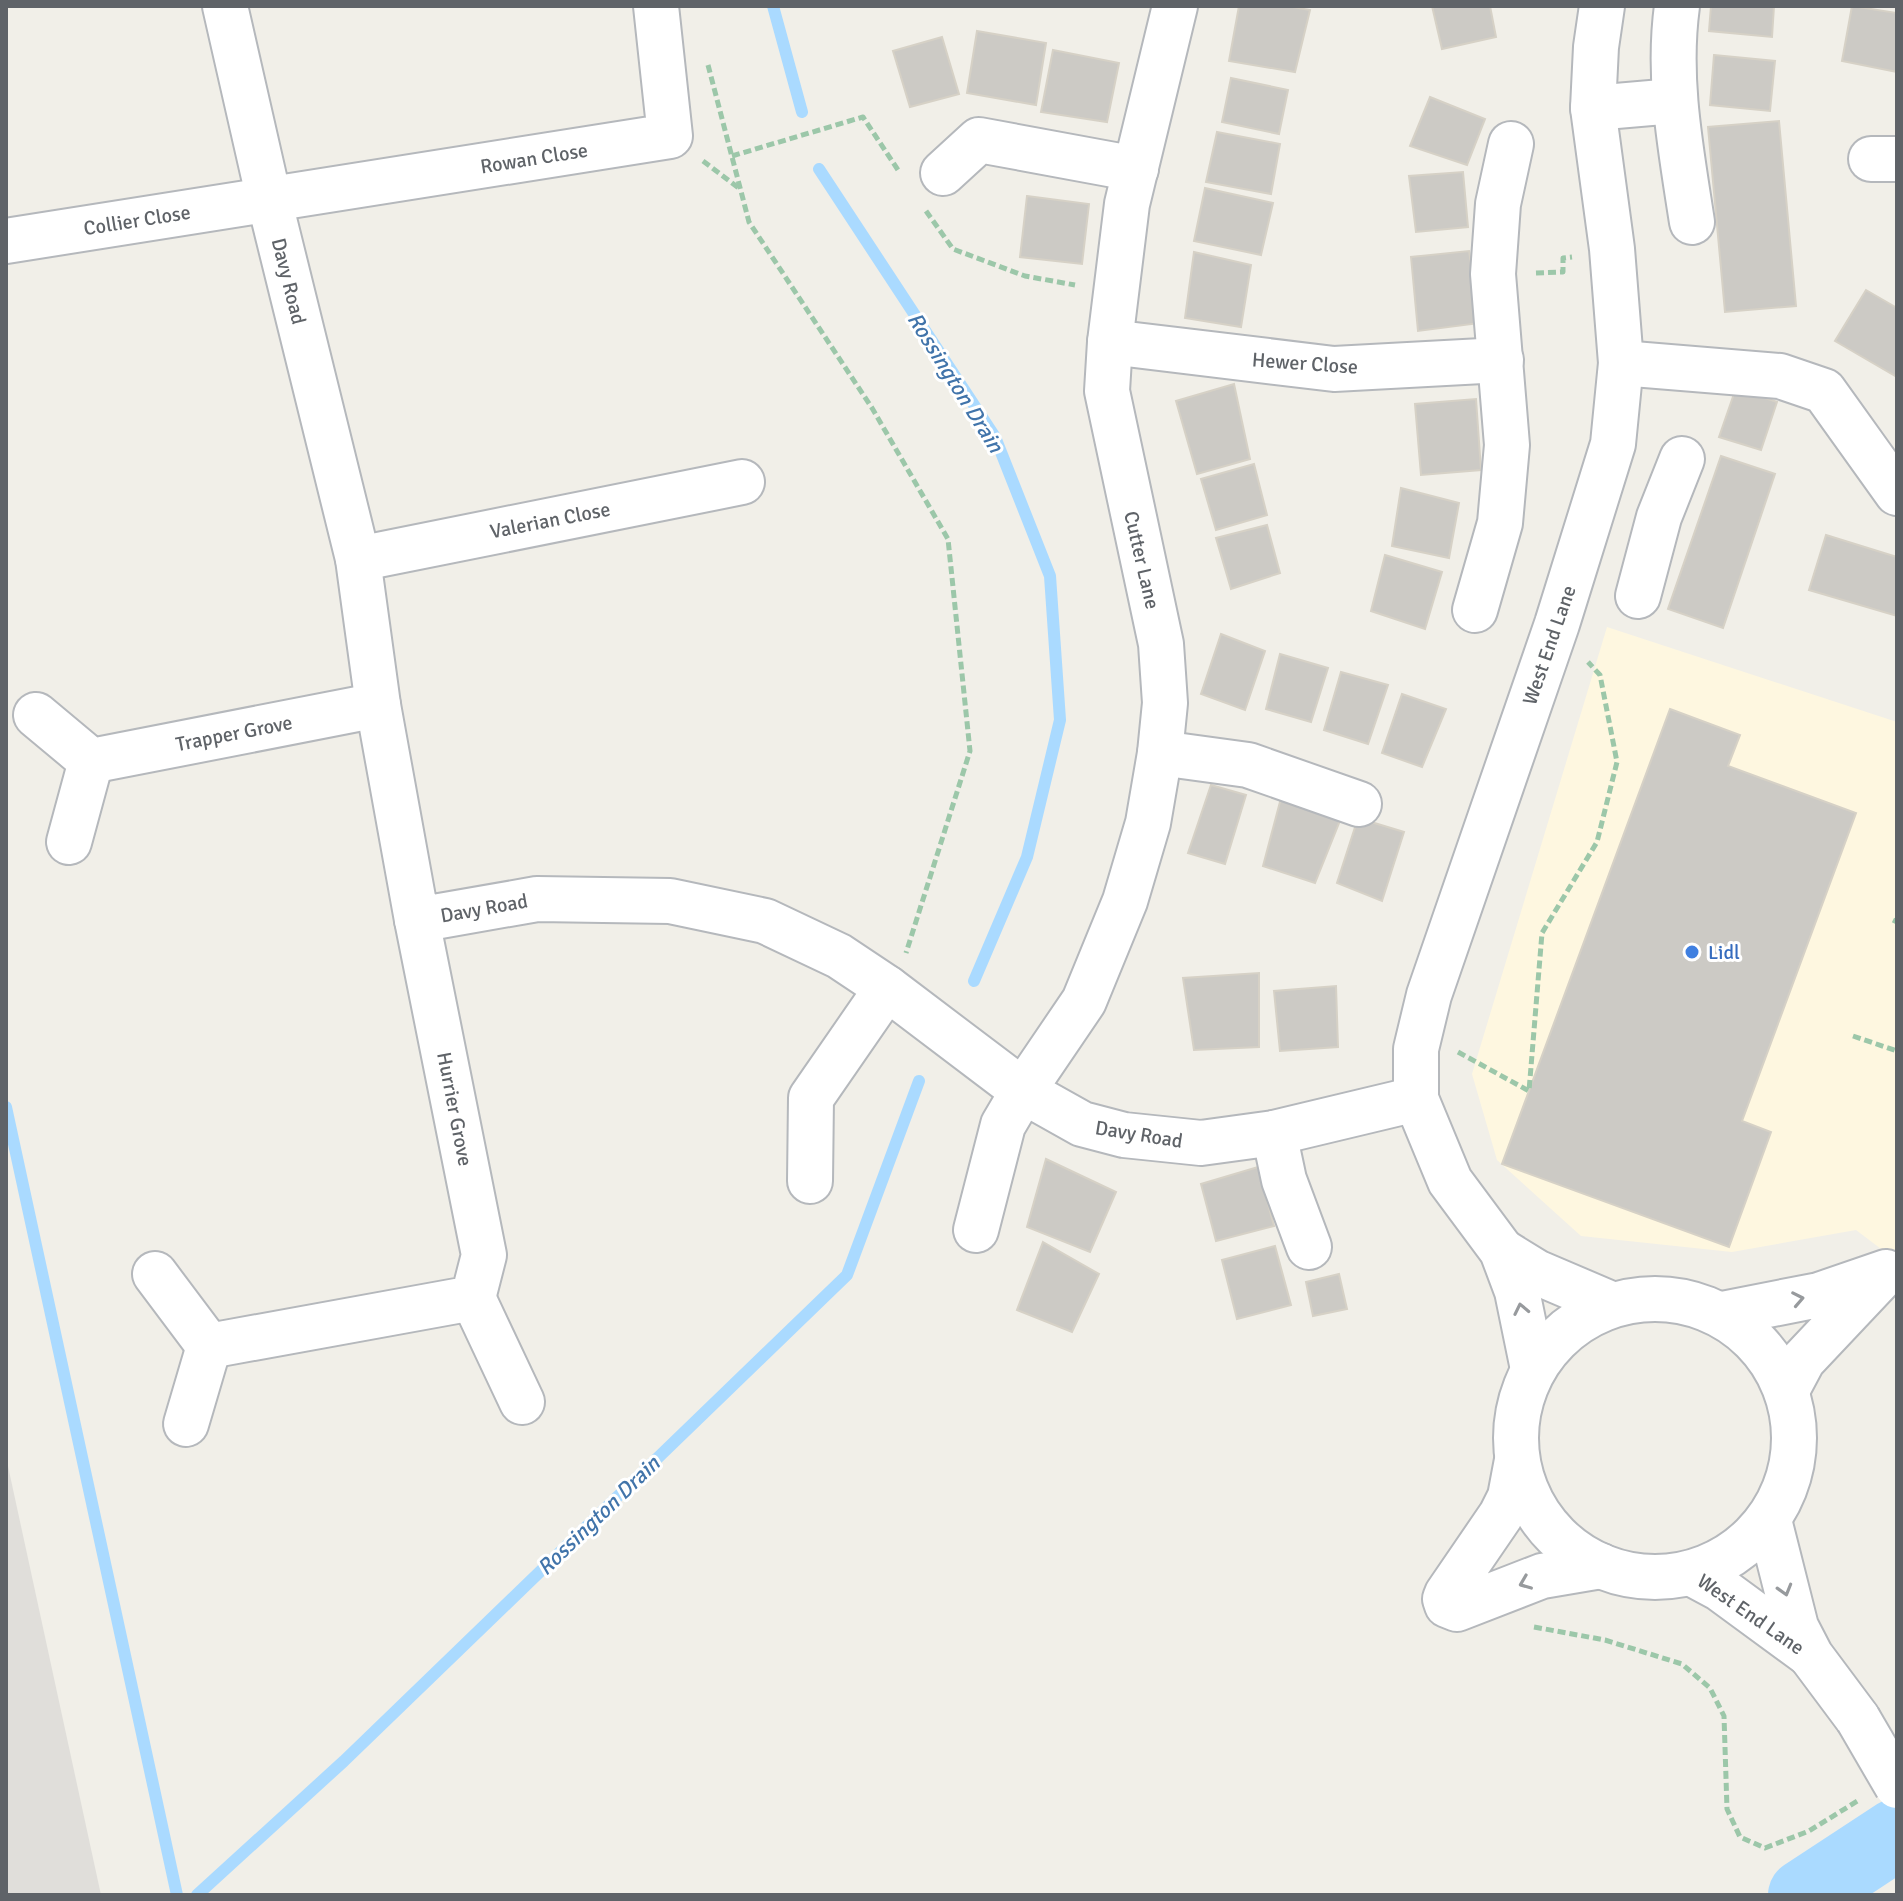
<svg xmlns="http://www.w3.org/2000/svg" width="1903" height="1901" font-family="Signika,sans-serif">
<rect width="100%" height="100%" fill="#f1efe8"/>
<path fill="#fef7e0" d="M1607 627 1897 722V1261L1856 1230 1732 1252 1581 1236 1497 1160 1472 1074Z"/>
<path fill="#e0deda" d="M6 1457 101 1895H6Z"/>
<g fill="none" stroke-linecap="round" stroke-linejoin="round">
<g stroke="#aadaff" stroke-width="12">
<path d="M773 6 802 112"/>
<path d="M819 169 995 437 1050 576 1060 720 1027 857 974 981"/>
<path d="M6 1107 177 1895"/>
<path d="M197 1895 344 1761 847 1275 919 1081"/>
</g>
<path stroke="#aadaff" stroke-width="72" d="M1804 1895 1897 1834"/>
</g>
<g fill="#cccac5" stroke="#d6d1c6" stroke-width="2">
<path d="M1239 6H1287L1310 10 1295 72 1229 61Z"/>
<path d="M1432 6H1490L1496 37 1442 49Z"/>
<path d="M1711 6H1774L1772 37 1709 31Z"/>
<path d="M1852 6 1897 13V72L1842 61Z"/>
<path d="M977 31 1046 43 1036 105 967 93Z"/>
<path d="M942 37 959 94 910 107 893 51Z"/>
<path d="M1053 50 1119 63 1107 122 1041 112Z"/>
<path d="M1714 55 1775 61 1770 111 1710 105Z"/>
<path d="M1231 78 1288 90 1279 134 1222 122Z"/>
<path d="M1430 97 1485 119 1467 165 1410 146Z"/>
<path d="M1779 121 1796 306 1725 312 1708 127Z"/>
<path d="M1217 132 1280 144 1271 194 1206 182Z"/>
<path d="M1463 172 1468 227 1416 232 1409 176Z"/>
<path d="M1205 188 1273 203 1261 255 1194 241Z"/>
<path d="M1027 196 1089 204 1082 264 1020 257Z"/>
<path d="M1469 251 1480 323 1418 331 1411 257Z"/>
<path d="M1194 252 1251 265 1241 327 1185 318Z"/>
<path d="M1866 290 1897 308V377L1835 341Z"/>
<path d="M1234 384 1250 459 1197 474 1176 401Z"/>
<path d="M1736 388 1777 402 1761 450 1719 437Z"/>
<path d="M1476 399 1481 470 1421 475 1415 404Z"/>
<path d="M1721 456 1775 474 1723 628 1668 609Z"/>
<path d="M1254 464 1267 515 1216 530 1201 479Z"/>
<path d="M1401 488 1459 503 1449 558 1392 546Z"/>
<path d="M1267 525 1280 573 1231 589 1216 538Z"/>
<path d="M1826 535 1897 557V616L1809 590Z"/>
<path d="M1385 555 1442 572 1425 629 1371 611Z"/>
<path d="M1221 634 1265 651 1245 710 1201 694Z"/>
<path d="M1280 654 1328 668 1311 722 1266 709Z"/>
<path d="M1341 672 1388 685 1368 744 1324 730Z"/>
<path d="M1402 694 1446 709 1422 767 1382 753Z"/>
<path d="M1670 709 1740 735 1728 766 1856 813 1742 1121 1771 1132 1729 1247 1502 1164Z"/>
<path d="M1211 785 1246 795 1225 864 1188 853Z"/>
<path d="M1281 798 1341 818 1315 883 1263 866Z"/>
<path d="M1358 818 1404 832 1382 901 1337 883Z"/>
<path d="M1259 973V1047L1194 1050 1183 978Z"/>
<path d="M1336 986 1338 1047 1280 1051 1274 991Z"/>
<path d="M1046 1159 1116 1192 1090 1252 1027 1227Z"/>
<path d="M1258 1167 1274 1226 1216 1241 1201 1184Z"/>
<path d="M1043 1242 1099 1274 1072 1332 1017 1310Z"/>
<path d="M1275 1246 1291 1305 1237 1319 1222 1260Z"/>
<path d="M1339 1274 1347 1309 1313 1316 1306 1282Z"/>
</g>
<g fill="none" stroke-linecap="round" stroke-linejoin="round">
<g stroke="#b5b8bc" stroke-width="48">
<g id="minor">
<path d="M225 6 269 199 358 559 378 705 417 920 537 899 670 901 765 921 839 956 887 988 1023 1091 1082 1124 1124 1135 1201 1143 1274 1133 1416 1099"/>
<path d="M1677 6C1667 79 1681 150 1692 222"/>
<path d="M1593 108 1674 101"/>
<path d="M1871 159H1897"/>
<path d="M943 173 979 140 1136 169"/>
<path d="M6 241 670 136 656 6"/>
<path d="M1110 342 1334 369 1501 360"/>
<path d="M1621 363 1780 376 1824 391 1897 493"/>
<path d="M358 559 742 482"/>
<path d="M1638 596 1659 517 1682 459"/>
<path d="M1475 610 1500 523 1507 445 1493 274 1498 204 1511 144"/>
<path d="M36 715 91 761 378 705"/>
<path d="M1160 753 1248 765 1359 804"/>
<path d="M69 842 91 761"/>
<path d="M1274 1133 1284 1180 1309 1247"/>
<path d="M810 1181 811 1098 887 988"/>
<path d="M976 1230 1003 1125 1023 1091 1084 1001 1125 901 1148 823 1160 753 1165 703 1161 644 1107 391 1110 342 1127 204 1175 6"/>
<path d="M1502 1251 1536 1272 1611 1304"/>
<path d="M155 1274 209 1346 473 1298 484 1255 417 920"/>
<path d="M473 1298 522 1402"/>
<circle cx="1655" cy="1438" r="139"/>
<path d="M1722 1314 1819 1295 1886 1272 1803 1360 1787 1390"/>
<path d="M1533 1369 1517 1291 1502 1251 1450 1181 1416 1099V1049L1429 995 1557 624 1613 444 1621 363 1612 249 1593 108 1596 47 1602 6"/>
<path d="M186 1424 209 1346"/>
<path d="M1517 1460 1510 1497 1501 1515 1447 1594 1445 1599 1447 1605 1457 1609 1542 1576 1601 1566"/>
<path d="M1769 1520 1796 1627 1811 1656 1858 1719"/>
<path d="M1691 1573 1719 1588 1809 1654"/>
</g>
</g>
<g stroke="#9cc7a9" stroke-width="5" stroke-dasharray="8 4" stroke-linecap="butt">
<path d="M708 65 749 222 872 408 948 539 970 751 906 953"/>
<path d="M732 156 863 117 900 173"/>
<path d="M703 161 740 189"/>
<path d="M926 211 953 249 1025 276 1075 285"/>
<path d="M1536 273 1563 272V258L1572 257"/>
<path d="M1893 920 1897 922"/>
<path d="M1853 1036 1897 1051"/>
<path d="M1458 1052 1529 1091 1542 933 1597 842 1617 762 1600 675 1588 662"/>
<path d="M1534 1627 1605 1640 1682 1664 1710 1688 1724 1716 1727 1809 1740 1837 1765 1848 1809 1831 1859 1800"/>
</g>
<use href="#minor" stroke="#fff" stroke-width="44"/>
<g stroke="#b5b8bc" stroke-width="48" stroke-linecap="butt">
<path id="minor-bridge" d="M1858 1719 1897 1786"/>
</g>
<use href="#minor-bridge" stroke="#fff" stroke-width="44"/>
</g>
<defs><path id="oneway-chevron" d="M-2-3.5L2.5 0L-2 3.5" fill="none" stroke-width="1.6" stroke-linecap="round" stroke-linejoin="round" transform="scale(2)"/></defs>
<g stroke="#979a9d">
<use href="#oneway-chevron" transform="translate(1798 1299) rotate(-11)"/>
<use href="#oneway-chevron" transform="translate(1521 1309) rotate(-102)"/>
<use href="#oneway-chevron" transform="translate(1525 1583) rotate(158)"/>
<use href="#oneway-chevron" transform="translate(1785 1590) rotate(74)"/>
</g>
<circle fill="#3f7fe0" stroke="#fff" stroke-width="3" cx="1692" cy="952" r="8"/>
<g text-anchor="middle" stroke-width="6" stroke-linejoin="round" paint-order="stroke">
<g font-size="20" fill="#5f6368" stroke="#fff">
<text transform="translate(534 158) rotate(-9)" y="7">Rowan Close</text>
<text transform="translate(137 220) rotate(-9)" y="7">Collier Close</text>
<text transform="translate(289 281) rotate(76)" y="7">Davy Road</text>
<text transform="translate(1305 363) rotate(4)" y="7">Hewer Close</text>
<text transform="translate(550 520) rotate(-11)" y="7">Valerian Close</text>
<text transform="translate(1142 560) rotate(77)" y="7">Cutter Lane</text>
<text transform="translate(1549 645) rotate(-71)" y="7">West End Lane</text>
<text transform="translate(234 733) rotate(-11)" y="7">Trapper Grove</text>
<text transform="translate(484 908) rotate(-10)" y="7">Davy Road</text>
<text transform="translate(455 1109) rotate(79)" y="7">Hurrier Grove</text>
<text transform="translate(1139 1134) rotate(9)" y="7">Davy Road</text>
<text transform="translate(1751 1614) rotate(35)" y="7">West End Lane</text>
</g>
<g font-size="20" fill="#366cbe" stroke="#fff" text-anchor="start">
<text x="1708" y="959">Lidl</text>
</g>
<g font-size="22" font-style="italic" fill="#4174aa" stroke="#fff">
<text transform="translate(956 382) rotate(58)" y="8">Rossington Drain</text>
<text transform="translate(598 1515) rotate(-44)" y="8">Rossington Drain</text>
</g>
</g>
<rect width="1903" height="1901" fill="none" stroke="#5f6368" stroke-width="16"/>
</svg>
